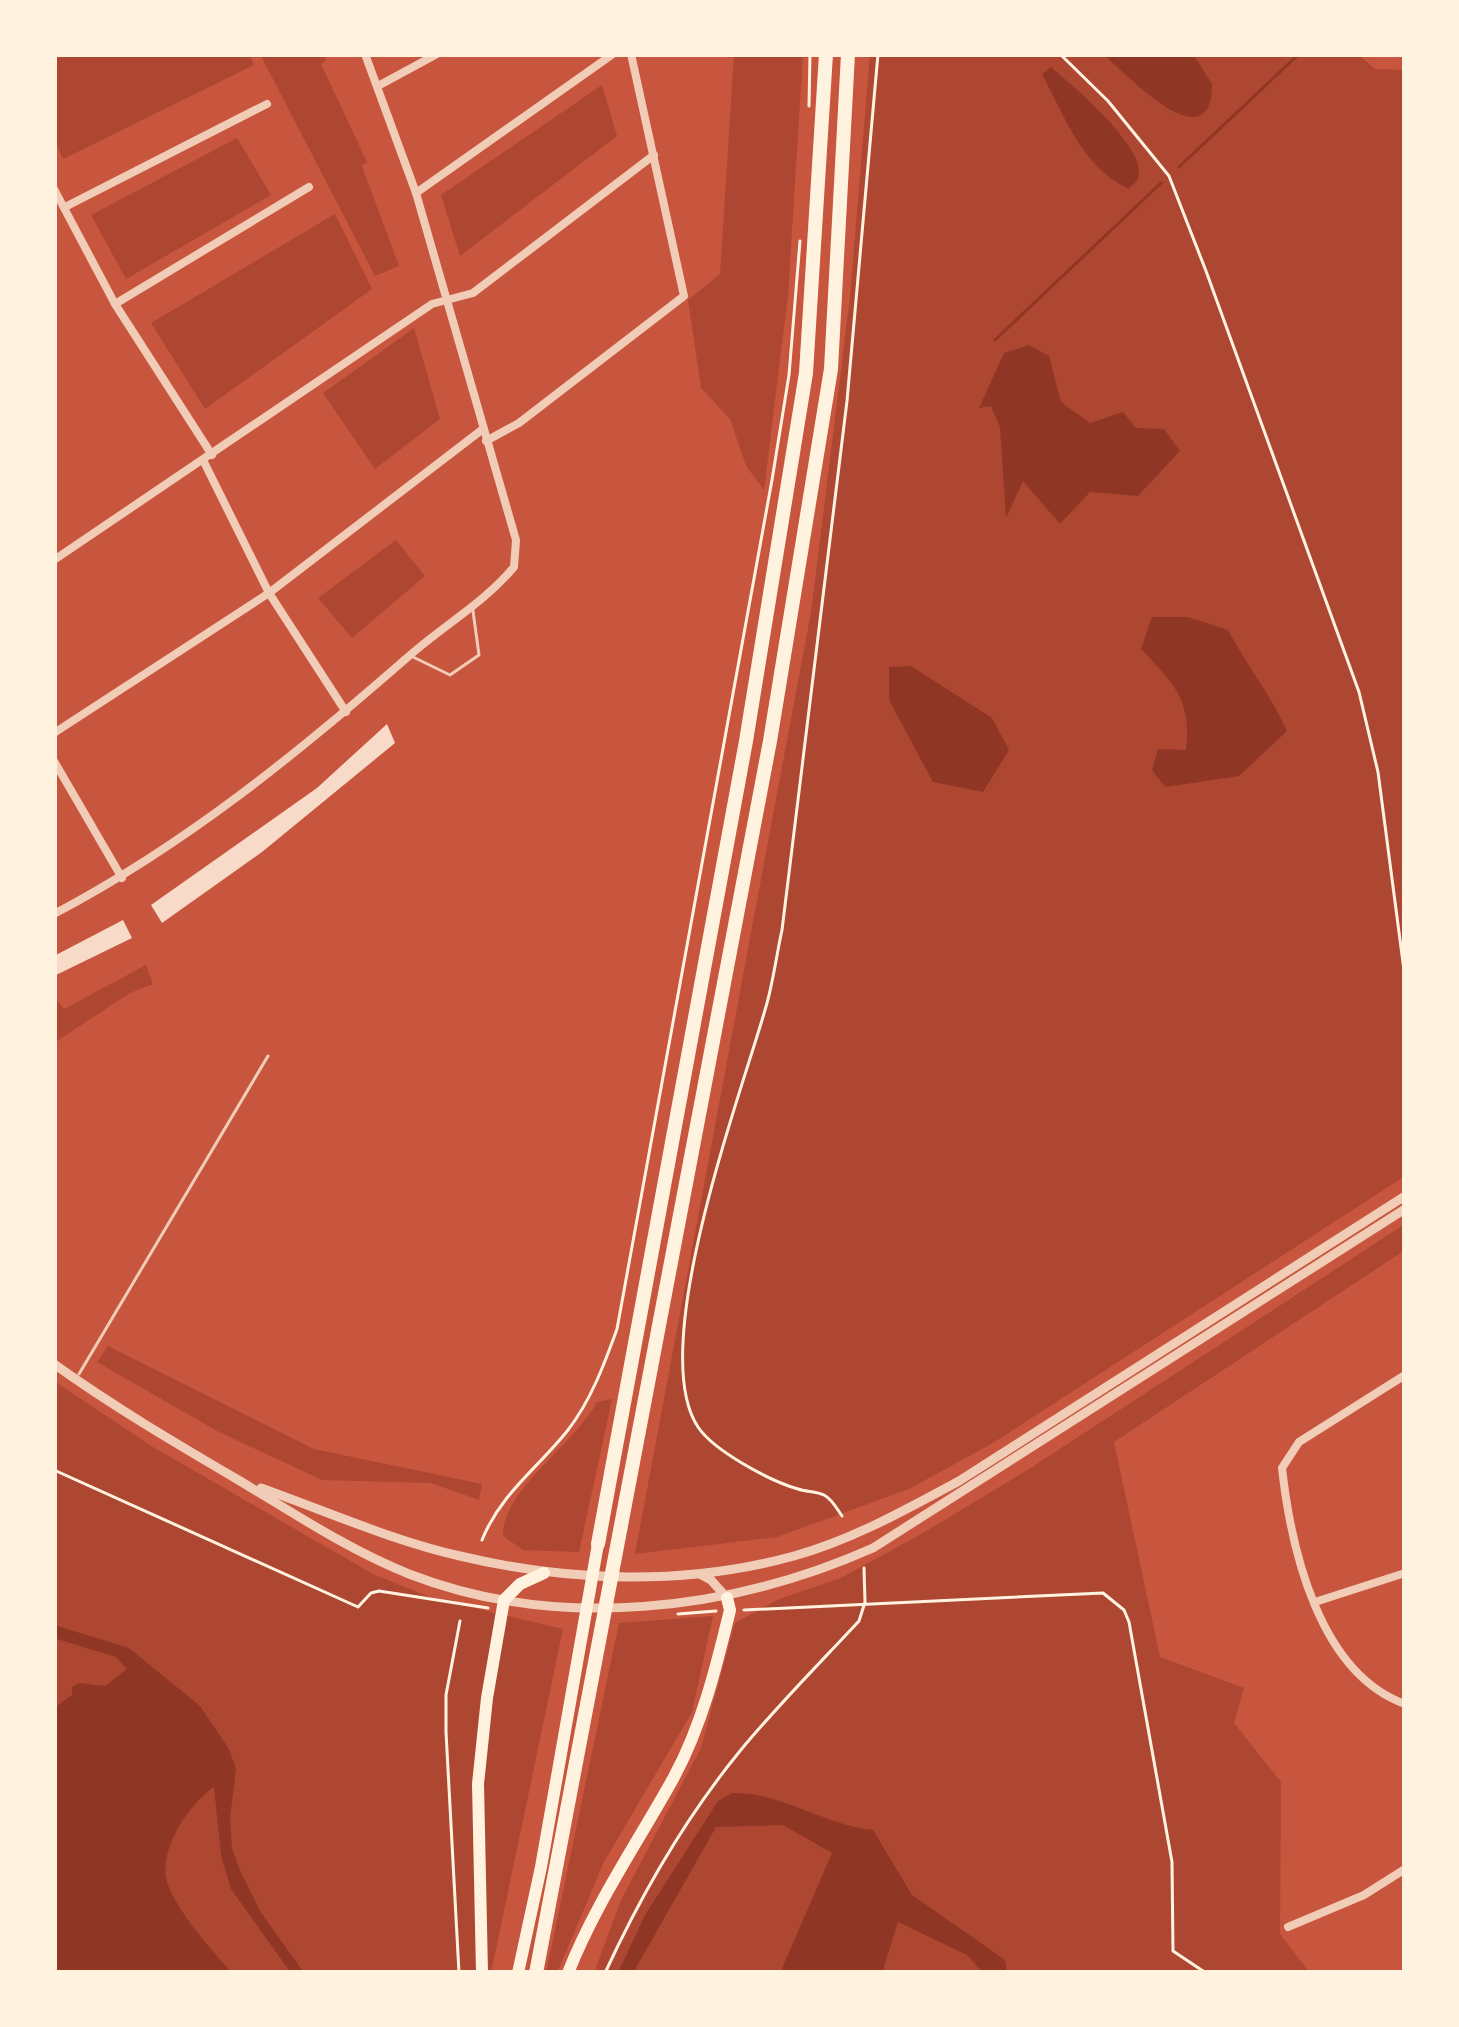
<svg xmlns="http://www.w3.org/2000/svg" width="1459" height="2027" font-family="Commissioner,sans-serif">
<rect width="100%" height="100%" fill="#c8553d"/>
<g fill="#ae4732">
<path d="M54 54H249L254 65 63 159 54 138Z"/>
<path d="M260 54H323L326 61 321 64 367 162 362 166 399 266 375 276Z"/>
<path d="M734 54H803L788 295 764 490 746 466 730 419 701 388 688 300 720 274Z"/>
<path d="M870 54H1358L1375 69 1405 70V1176L993 1443 909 1489 777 1537 635 1554 811 612 850 297Z"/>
<path d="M602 85 617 136 460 256 441 195Z"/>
<path d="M237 138 271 195 126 279 91 215Z"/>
<path d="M335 214 372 289 205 409 151 323Z"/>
<path d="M414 328 440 419 375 469 323 393Z"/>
<path d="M396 540 425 576 352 638 318 598Z"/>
<path d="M146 965 153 984 130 993 54 1043V1002L57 1001 64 1009Z"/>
<path d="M1405 1224V1250L1114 1442 1160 1657 1244 1688 1234 1723 1281 1782 1280 1934 1310 1973H594L621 1900 701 1748 735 1623 779 1599 841 1578 923 1533 1029 1469Z"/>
<path d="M108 1346 314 1449 482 1484 479 1500 431 1483 322 1480 217 1431 97 1362Z"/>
<path d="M54 1381 153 1447 373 1574 432 1598 563 1629 491 1973H54Z"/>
<path d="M612 1399 579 1552 523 1550 503 1536C501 1491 576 1443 597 1402Z"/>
<path d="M713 1616 692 1712 604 1862 557 1973H546L619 1623Z"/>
</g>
<g fill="#8f3625">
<path d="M1103 54H1193L1212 84C1212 165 1126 74 1103 54Z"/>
<path d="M1051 67C1073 86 1141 143 1139 173 1139 181 1134 183 1129 189 1082 167 1065 117 1042 74Z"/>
<path d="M1029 345 1049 356 1061 402 1090 423 1123 412 1136 428 1164 429 1180 451 1138 496 1090 492 1060 524 1023 481 1006 518 1000 427 991 406 979 408 1004 353Z"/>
<path d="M1152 617H1188L1228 630C1247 666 1271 695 1287 731L1239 776 1165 787 1152 770 1158 749 1186 750C1192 699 1173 683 1141 649Z"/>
<path d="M911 666 992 718 1009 750 983 792 933 782 889 700V667Z"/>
<path d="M54 1625 129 1648 200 1706 229 1749 236 1769 230 1818 232 1848 240 1870 260 1911 304 1973H291L231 1889 221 1855 214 1787C190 1803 161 1846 166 1877 170 1904 214 1953 232 1973H54V1708L72 1695V1687L79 1683 105 1686 127 1669 116 1657 54 1638Z"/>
<path d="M732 1793C782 1792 824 1825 873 1830L912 1895 1005 1960 1007 1973H983L967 1955 898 1922 882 1973H780L832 1853 783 1825 716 1827 633 1973H618L645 1915 718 1801Z"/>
</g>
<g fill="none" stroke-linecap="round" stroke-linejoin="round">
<g stroke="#8f3625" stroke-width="3">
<path d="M1179 167 1299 54"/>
<path d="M995 340 1161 183"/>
</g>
</g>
<g fill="#f7dbc8">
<path d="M387 724 395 743 262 852 162 923 151 905 317 788Z"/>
<path d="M123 920 132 938 54 976V956Z"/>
</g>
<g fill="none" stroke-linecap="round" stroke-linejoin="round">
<g stroke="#fff3e0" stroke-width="3">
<path d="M1060 54 1108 101 1169 176 1206 271 1359 692 1378 772 1405 978"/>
<path d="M809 106 810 54"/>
<path d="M54 1470 358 1607 371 1593 379 1591 488 1608"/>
<path d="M842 1516C837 1509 832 1499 824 1495 817 1491 806 1492 798 1489 770 1481 714 1451 698 1427 646 1349 740 1097 765 1010 773 984 776 957 782 930L847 401 878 54"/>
<path d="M482 1540C501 1493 538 1468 568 1430 591 1400 604 1365 617 1329L772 480 789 375 800 241"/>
<path d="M744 1610 1103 1593 1124 1610 1129 1622 1172 1862 1173 1951 1206 1973"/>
<path d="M678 1614 716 1611"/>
<path d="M459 1973 446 1732V1695L460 1621"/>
<path d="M605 1973C641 1895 686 1817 740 1751 777 1706 819 1664 859 1621L865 1602 864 1568"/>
</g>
<g stroke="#f1ccb7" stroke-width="3">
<path d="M411 656 450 675 479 655 473 611"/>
<path d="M79 1374 268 1056"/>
</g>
<g stroke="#f1ccb7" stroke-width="8">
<path d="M378 86 437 54"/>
<path d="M54 189 115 304 212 455"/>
<path d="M416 193 613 54"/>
<path d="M65 207 267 104"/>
<path d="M115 304 309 187"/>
<path d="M486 441 519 423 684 296 631 54"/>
<path d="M204 462 269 593 346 712"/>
<path d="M54 560 432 304 473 293 654 155"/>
<path d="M54 733 269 593 483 429"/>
<path d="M54 761 122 878"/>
<path d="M54 914C185 845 298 753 409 656 443 626 485 602 514 567L516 540 416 193 365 54"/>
<path d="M1405 1375 1299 1442 1282 1468C1291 1549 1319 1673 1405 1704"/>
<path d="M1315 1602 1405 1573"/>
<path d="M1288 1927 1364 1895 1405 1869"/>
</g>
<g stroke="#f1ccb7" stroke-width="9">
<path d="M54 1364C114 1407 177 1444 240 1481 295 1514 349 1550 409 1574 558 1632 731 1611 873 1548L1405 1209"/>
<path d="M261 1488C326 1511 393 1541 460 1556 569 1582 685 1586 794 1556 852 1540 907 1509 959 1481L1405 1196"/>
<path d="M700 1574 711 1580 727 1598"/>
</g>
<g stroke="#fff3e0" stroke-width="12">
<path d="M482 1973 478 1784 487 1698 504 1600 520 1584 544 1573"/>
<path d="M518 1973 541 1867 598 1544"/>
<path d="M568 1973C595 1904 638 1842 674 1777 702 1725 716 1668 730 1610L727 1598"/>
</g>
<g stroke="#fff3e0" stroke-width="14">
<path d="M598 1544 746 741 806 373 826 54"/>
<path d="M536 1973 770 741 831 369 848 54"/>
</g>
</g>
<rect width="1459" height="2027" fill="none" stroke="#fff3e0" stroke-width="114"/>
</svg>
